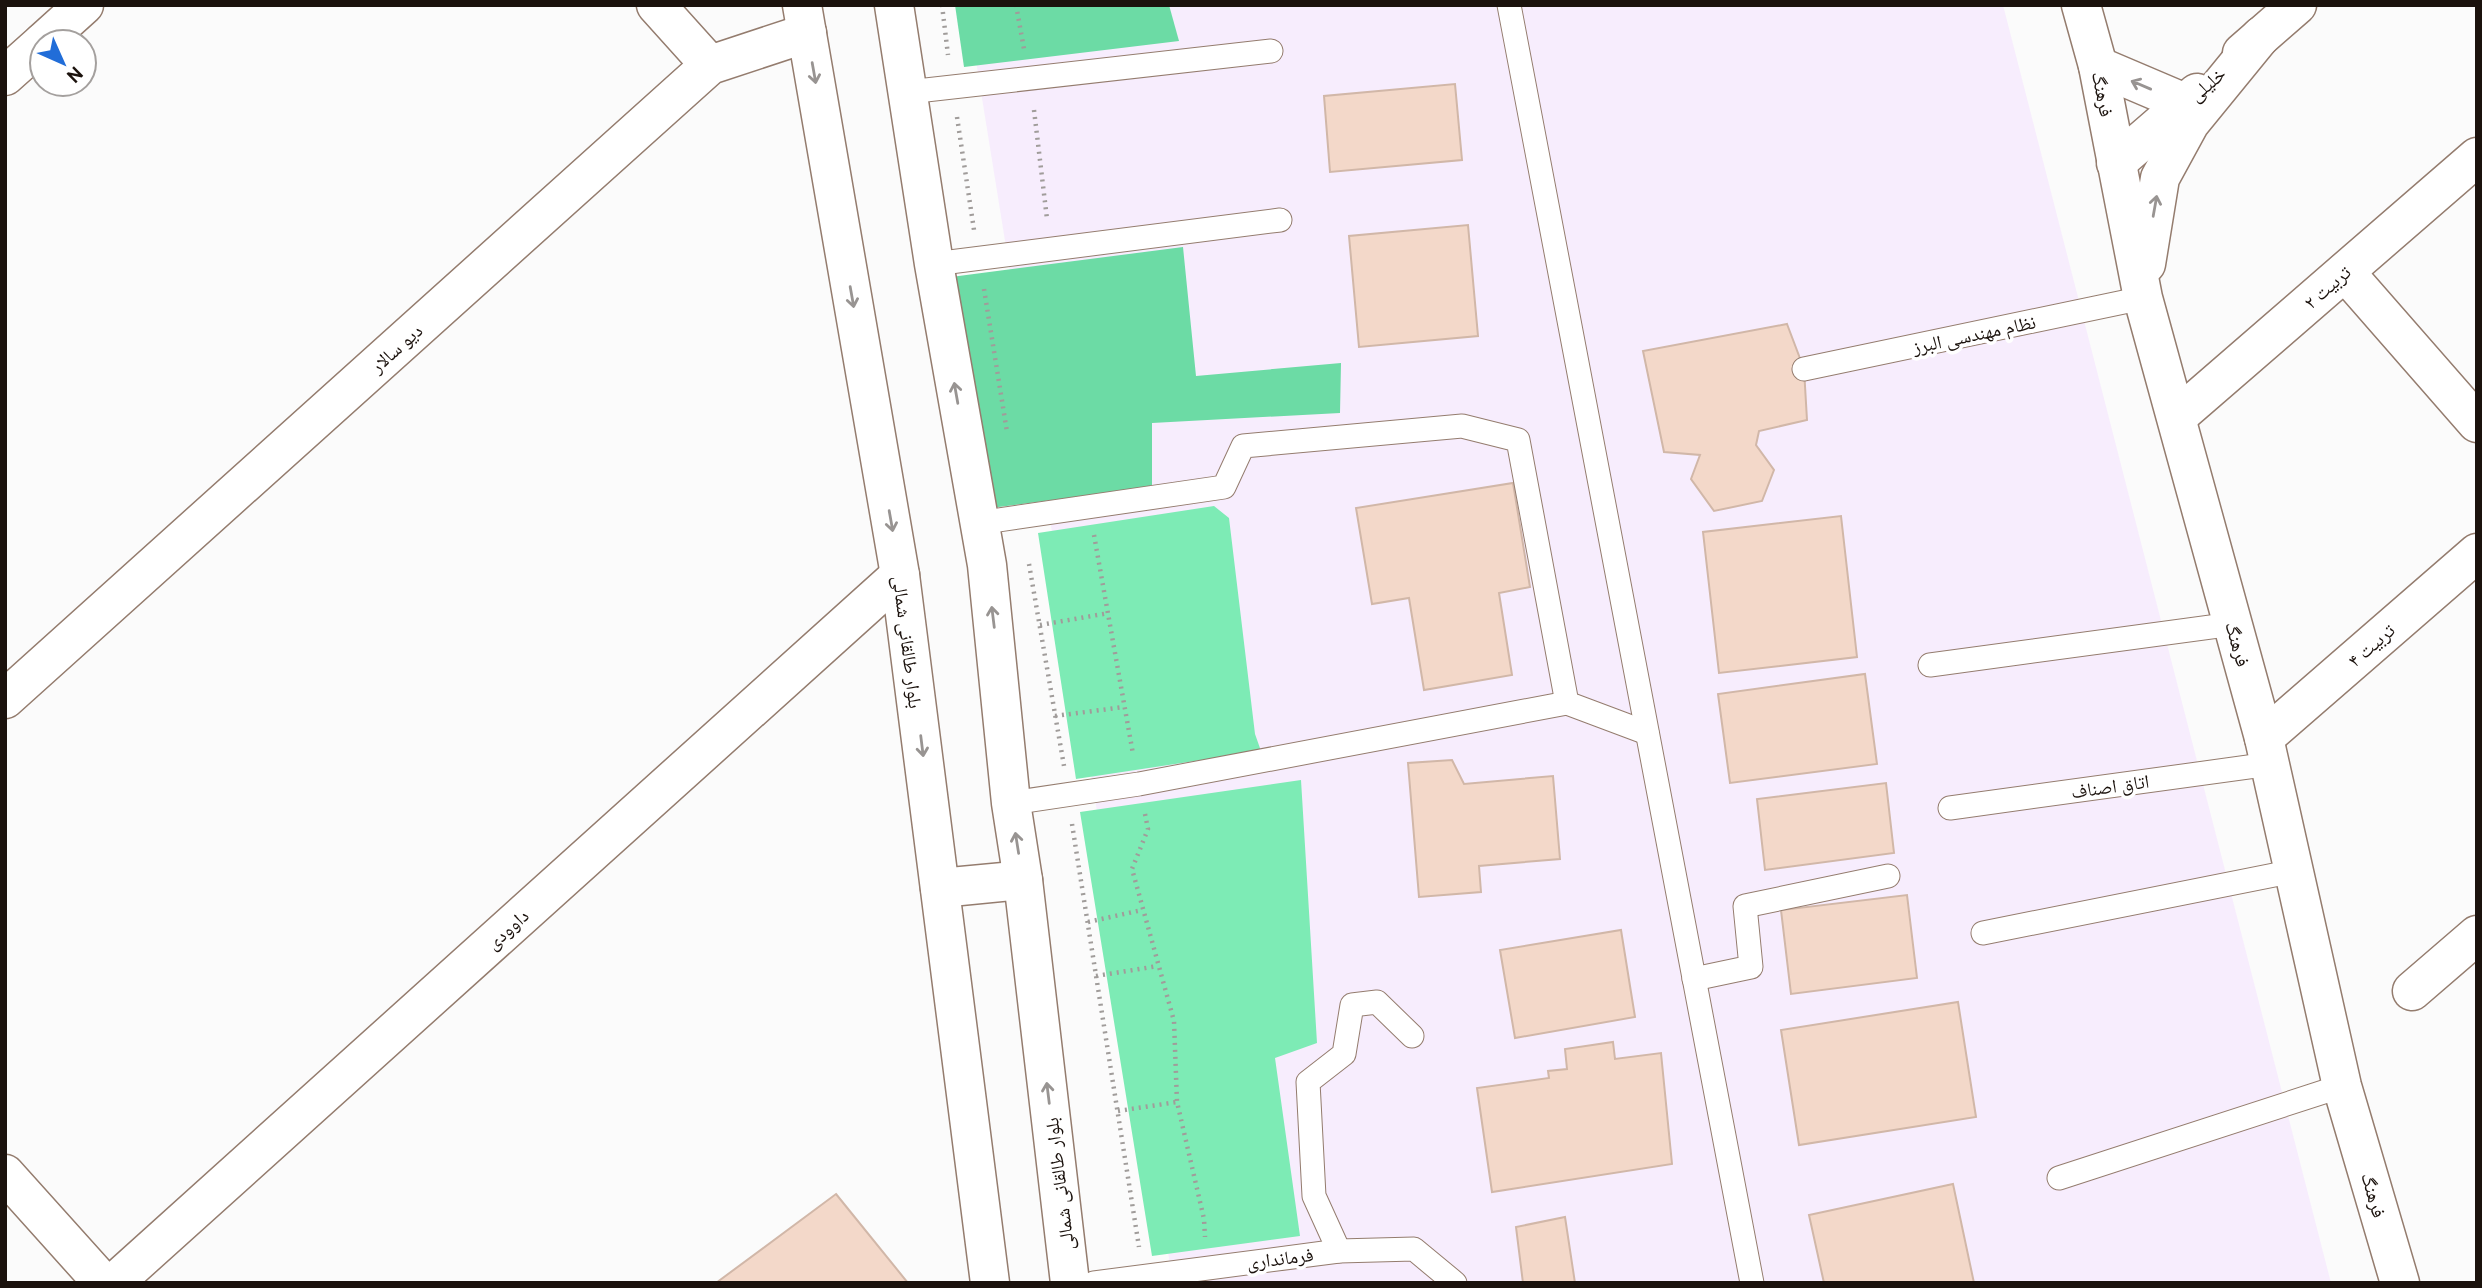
<svg xmlns="http://www.w3.org/2000/svg" width="2482" height="1288" font-family="Overpass,'Noto Naskh Arabic',sans-serif">
<rect width="100%" height="100%" fill="#fbfbfb"/>
<path fill="#f7edfd" d="M967 5H2003L2331 1283H1173Z"/>
<g fill="#7debb5">
<path d="M1214 506 1229 518 1255 734 1261 751 1076 779 1038 533Z"/>
<path d="M1301 780 1317 1043 1275 1058 1300 1236 1152 1256 1080 812Z"/>
</g>
<g fill="#6cdba5">
<path d="M955 5H1169L1179 41 964 67Z"/>
<path d="M1183 247 1196 376 1341 363 1340 413 1152 423V487L991 508 951 277Z"/>
</g>
<g fill="#f3d8c9" stroke="#d1b7a8" stroke-width="2">
<path d="M1455 84 1462 160 1330 172 1324 96Z"/>
<path d="M1468 225 1478 336 1359 347 1349 236Z"/>
<path d="M1787 324 1804 369 1807 420 1759 431 1756 445 1774 470 1762 501 1714 511 1691 479 1700 455 1664 452 1643 351Z"/>
<path d="M1513 483 1530 587 1499 593 1512 675 1424 690 1409 598 1372 604 1356 508Z"/>
<path d="M1841 516 1857 657 1719 673 1703 532Z"/>
<path d="M1865 674 1877 764 1730 783 1718 694Z"/>
<path d="M1452 760 1464 784 1553 776 1560 859 1479 866 1481 892 1419 897 1408 763Z"/>
<path d="M1886 783 1894 853 1765 870 1757 799Z"/>
<path d="M1907 895 1917 978 1791 994 1781 910Z"/>
<path d="M1621 930 1635 1017 1515 1038 1500 950Z"/>
<path d="M1958 1002 1976 1117 1799 1145 1781 1030Z"/>
<path d="M1613 1042 1615 1059 1661 1053 1672 1164 1492 1192 1477 1088 1549 1078 1548 1071 1567 1069 1565 1049Z"/>
<path d="M1953 1184 1974 1283H1824L1809 1215Z"/>
<path d="M836 1194 908 1283H716Z"/>
<path d="M1565 1217 1575 1283H1523L1516 1227Z"/>
</g>
<g fill="none" stroke-linecap="round" stroke-linejoin="round">
<g stroke="#947c6e" stroke-width="25">
<g id="lane">
<path d="M1509 5 1752 1283"/>
<path d="M908 92 1271 51"/>
<path d="M934 264 1280 220"/>
<path d="M1804 369 2143 298"/>
<path d="M978 523 1224 487 1243 446 1462 426 1518 440 1567 703 1647 733"/>
<path d="M1930 665 2233 624"/>
<path d="M1011 803 1139 784 1567 703"/>
<path d="M1950 808 2270 764"/>
<path d="M1983 933 2294 871"/>
<path d="M1694 979 1751 967 1745 906 1888 876"/>
<path d="M2059 1178 2342 1086"/>
<path d="M1339 1251 1314 1196 1308 1082 1344 1054 1352 1005 1377 1002 1412 1036"/>
<path d="M1094 1283 1339 1251 1414 1249 1455 1283"/>
</g>
</g>
<g stroke="#947c6e" stroke-width="41">
<g id="street">
<path d="M656 5 710 65"/>
<path d="M43 42 84 5"/>
<path d="M5 76 42 43"/>
<path d="M2345 272 2477 423"/>
<path d="M2177 417 2477 157"/>
<path d="M5 699 710 65 807 33"/>
<path d="M2264 738 2477 553"/>
<path d="M2412 991 2477 935"/>
<path d="M114 1283 900 575"/>
</g>
</g>
<g stroke="#947c6e" stroke-width="41">
<g id="secondary">
<path d="M2081 5 2098 66 2143 298 2264 738 2342 1086 2400 1283"/>
<path d="M2242 53 2297 5"/>
<path d="M2098 66 2185 103"/>
<path d="M2116 163 2197 93"/>
<path d="M2146 264 2160 178 2190 123 2261 36"/>
<path d="M5 1174 103 1283"/>
</g>
</g>
<g stroke="#947c6e" stroke-width="41">
<g id="primary">
<path d="M802 5 900 575 990 1283"/>
<path d="M894 5 934 264 987 565 1011 803 1023 880 1070 1283"/>
<path d="M940 888 1023 880"/>
</g>
</g>
<g stroke="#a09c9a" stroke-width="4.5" stroke-dasharray="2 5" stroke-linecap="butt">
<path d="M942 5 948 55"/>
<path d="M1016 5 1024 49"/>
<path d="M1034 110 1047 219"/>
<path d="M957 117 974 230"/>
<path d="M984 289 1007 432"/>
<path d="M1094 535 1133 754"/>
<path d="M1029 564 1064 766"/>
<path d="M1040 625 1109 613"/>
<path d="M1055 716 1124 707"/>
<path d="M1145 814 1148 829 1132 869 1174 1021 1177 1102 1204 1219 1205 1237"/>
<path d="M1072 824 1139 1247"/>
<path d="M1088 922 1142 910"/>
<path d="M1096 976 1158 966"/>
<path d="M1118 1111 1177 1102"/>
</g>
<use href="#lane" stroke="#fff" stroke-width="23"/>
<use href="#street" stroke="#fff" stroke-width="38"/>
<use href="#secondary" stroke="#fff" stroke-width="38"/>
<use href="#primary" stroke="#fff" stroke-width="38"/>
</g>
<defs><path id="oneway-shaft" d="M-6 0H5M1.5-3L5.5 0L1.5 3" fill="none" stroke-width="1.6" stroke-linecap="round" stroke-linejoin="round" transform="scale(1.75)"/></defs>
<g stroke="#989492">
<use href="#oneway-shaft" transform="translate(814 73) rotate(80)"/>
<use href="#oneway-shaft" transform="translate(2141 85) rotate(-157)"/>
<use href="#oneway-shaft" transform="translate(2155 206) rotate(-80)"/>
<use href="#oneway-shaft" transform="translate(852 297) rotate(80)"/>
<use href="#oneway-shaft" transform="translate(956 393) rotate(-100)"/>
<use href="#oneway-shaft" transform="translate(891 521) rotate(80)"/>
<use href="#oneway-shaft" transform="translate(993 617) rotate(-97)"/>
<use href="#oneway-shaft" transform="translate(922 746) rotate(83)"/>
<use href="#oneway-shaft" transform="translate(1017 843) rotate(-99)"/>
<use href="#oneway-shaft" transform="translate(1048 1093) rotate(-97)"/>
</g>
<g text-anchor="middle" stroke-width="7" stroke-linejoin="round" paint-order="stroke">
<g font-size="19" fill="#1b120d" stroke="#fff">
<text transform="translate(2207 84) rotate(-41)" y="7">خلیلی</text>
<text transform="translate(2103 94) rotate(79)" y="7">فرهنگ</text>
<text transform="translate(2327 287) rotate(-41)" y="7">تربیت ۲</text>
<text transform="translate(1974 334) rotate(-12)" y="7">نظام مهندسی البرز</text>
<text transform="translate(396 348) rotate(-42)" y="7">دیو سالار</text>
<text transform="translate(908 642) rotate(83)" y="7">بلوار طالقانی شمالی</text>
<text transform="translate(2238 644) rotate(74)" y="7">فرهنگ</text>
<text transform="translate(2371 645) rotate(-41)" y="7">تربیت ۴</text>
<text transform="translate(2110 786) rotate(-8)" y="7">اتاق اصناف</text>
<text transform="translate(507 929) rotate(-42)" y="7">داوودی</text>
<text transform="translate(1059 1184) rotate(-97)" y="7">بلوار طالقانی شمالی</text>
<text transform="translate(2374 1195) rotate(74)" y="7">فرهنگ</text>
<text transform="translate(1280 1258) rotate(-7)" y="7">فرمانداری</text>
</g>
</g>
<rect width="2482" height="1288" fill="none" stroke="#1b120d" stroke-width="14"/>
<g transform="translate(63 63) rotate(135)"><circle r="33" fill="#ffffff" stroke="#a4a09e" stroke-width="2"/>
<path d="M0-5L12 26L0 18L-12 26Z" fill="#216dd8"/>
<text y="-10" font-size="19" font-weight="bold" text-anchor="middle" fill="#1b120d">N</text>
</g>
</svg>
